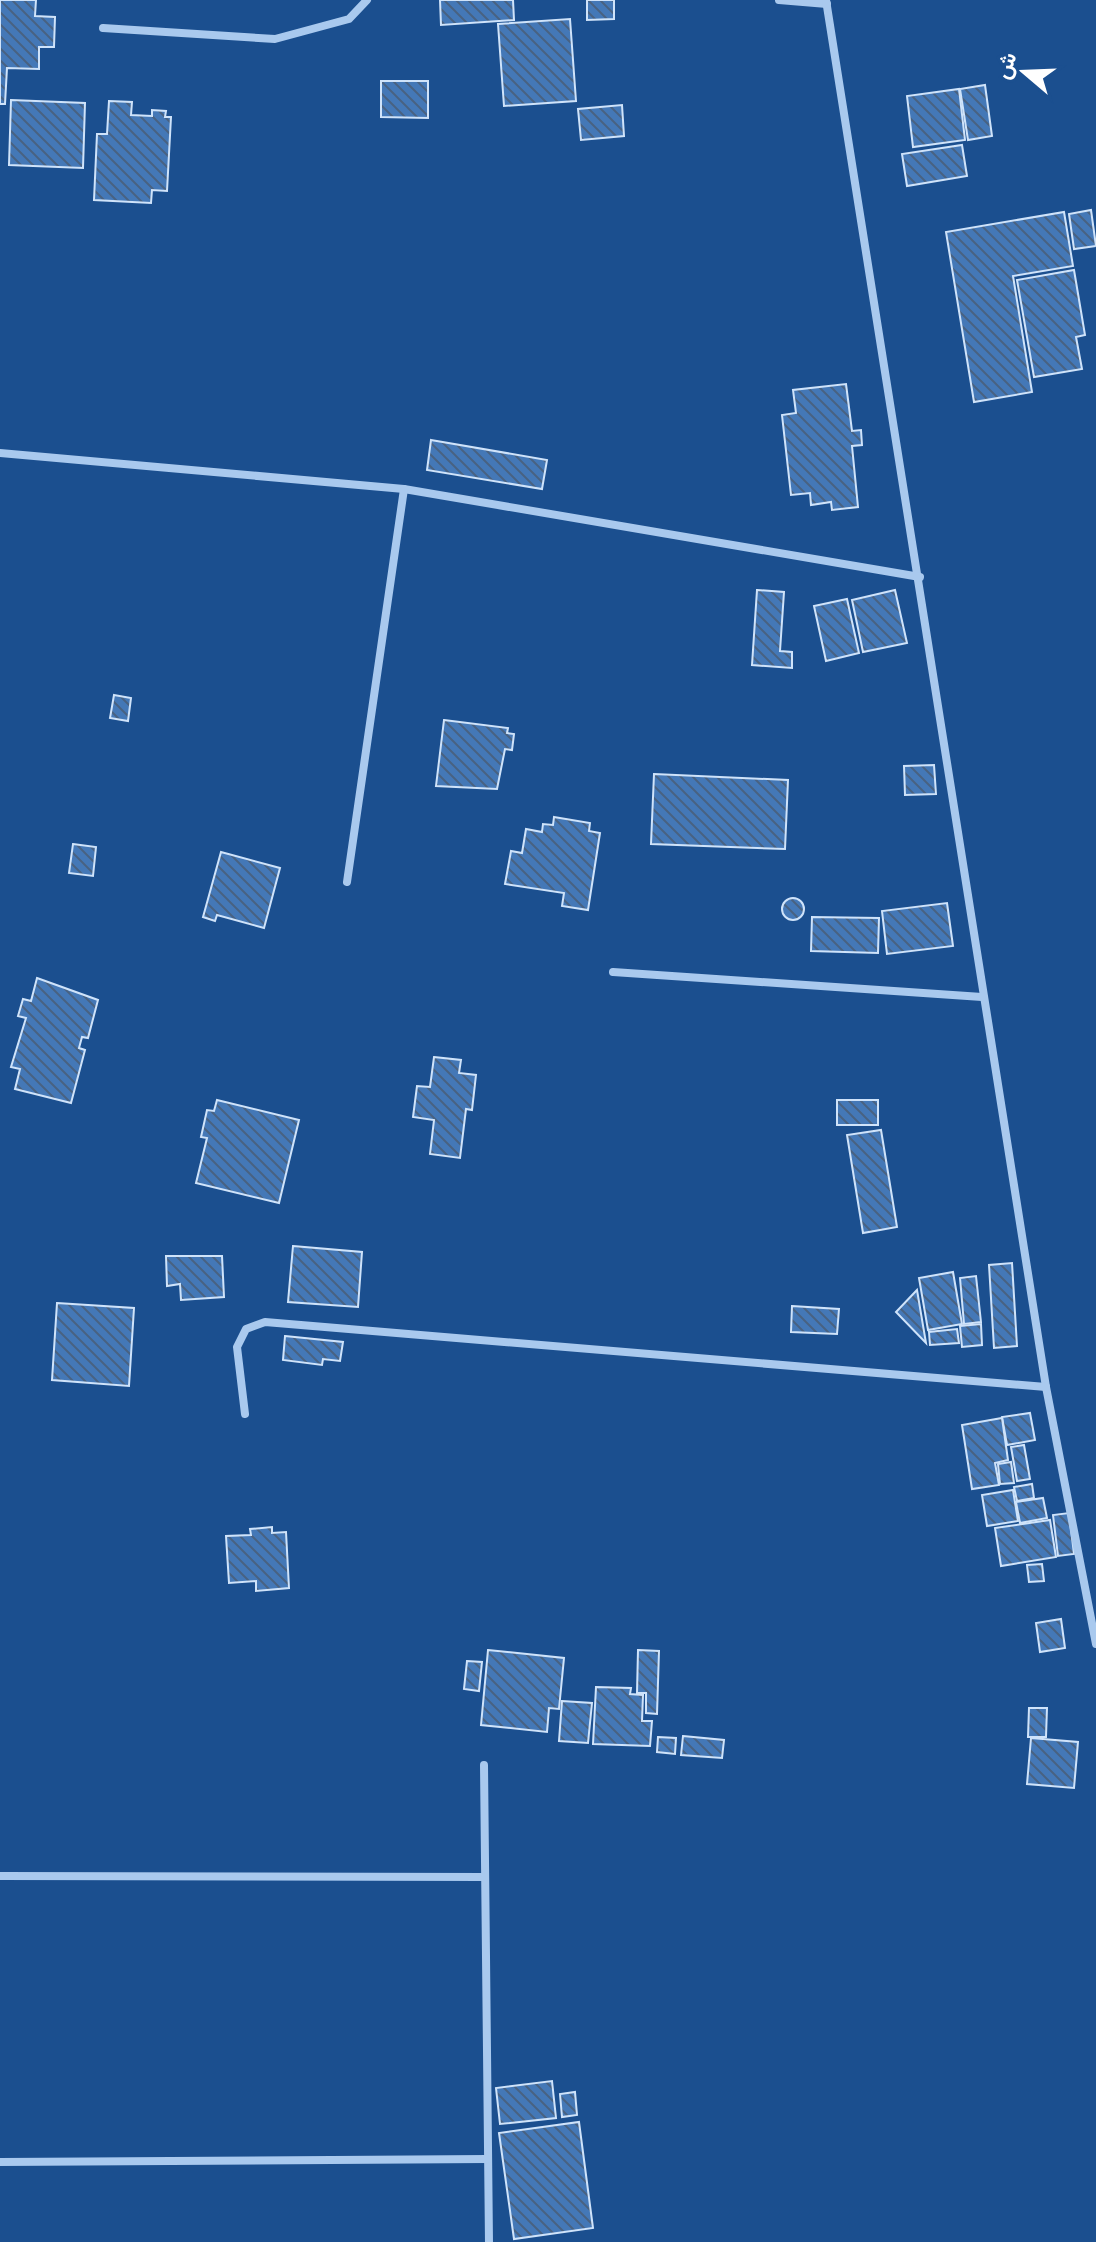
<svg xmlns="http://www.w3.org/2000/svg" width="1096" height="2242" font-family="'Public Sans',Vazirmatn,sans-serif">
<defs>
<pattern id="building-back-hatch" width="6" height="6" patternUnits="userSpaceOnUse" patternTransform="scale(2)"><rect width="6" height="6" fill="#4478b7"/><path d="M-1 5l2 2M0 0l6 6M5-1l2 2" fill="none" stroke="#486282"/></pattern>
</defs>
<rect width="100%" height="100%" fill="#1b4f8f"/>
<g fill="url(#building-back-hatch)" stroke="#cfe3fa" stroke-width="2">
<path d="M0 0H36L35 16 55 17 54 47H39V69L7 68 5 104H0Z"/>
<path d="M440 0H513L514 20 441 25Z"/>
<path d="M587 0H614V19L587 20Z"/>
<path d="M570 19 576 101 504 106 498 24Z"/>
<path d="M381 81H428V118L381 117Z"/>
<path d="M985 85 992 136 968 140 960 89Z"/>
<path d="M959 89 965 140 913 147 907 96Z"/>
<path d="M11 100 85 103 83 168 9 165Z"/>
<path d="M109 101 132 102 131 115 152 116V110L166 111 165 117H171L167 191 152 190 151 203 94 200 97 134H107Z"/>
<path d="M622 105 624 136 581 140 578 109Z"/>
<path d="M962 145 967 176 907 186 902 154Z"/>
<path d="M1091 210 1096 246 1074 249 1069 214Z"/>
<path d="M1064 212 1073 266 1013 276 1032 392 974 402 946 232Z"/>
<path d="M1074 270 1085 335 1076 337 1082 369 1034 377 1017 280Z"/>
<path d="M846 384 852 431 861 430 862 445 852 446 858 507 832 510 831 502 811 505 810 493 791 495 782 415 796 413 793 390Z"/>
<path d="M431 440 547 460 542 489 427 470Z"/>
<path d="M757 590 784 592 780 651 792 652V668L752 665Z"/>
<path d="M895 590 907 643 863 652 852 600Z"/>
<path d="M847 599 859 653 826 661 814 606Z"/>
<path d="M114 695 131 698 128 721 110 718Z"/>
<path d="M444 720 508 728 507 733 514 734 512 750 505 749 497 789 436 786Z"/>
<path d="M934 765 936 794 905 795 904 766Z"/>
<path d="M654 774 788 780 785 849 651 844Z"/>
<path d="M554 817 590 823 589 831 600 833 588 910 562 906 564 893 505 884 511 851 522 853 526 829 542 832 543 824 553 825Z"/>
<path d="M73 844 96 847 93 876 69 873Z"/>
<path d="M221 852 280 868 264 928 217 915 215 921 203 917Z"/>
<circle cx="793" cy="909" r="11"/>
<path d="M947 903 953 946 887 954 882 911Z"/>
<path d="M812 917 879 918 878 953 811 951Z"/>
<path d="M37 978 98 1000 88 1038 82 1037 79 1048 85 1050 71 1103 15 1089 20 1069 11 1067 26 1018 18 1016 23 999 31 1001Z"/>
<path d="M434 1057 461 1060 459 1073 476 1075 472 1110 466 1109 460 1158 430 1154 434 1120 413 1117 417 1086 430 1087Z"/>
<path d="M217 1100 299 1120 279 1203 196 1183 207 1138 201 1137 207 1110 214 1111Z"/>
<rect x="837" y="1100" width="41" height="25"/>
<path d="M881 1130 897 1227 863 1233 847 1135Z"/>
<path d="M293 1246 362 1252 358 1307 288 1302Z"/>
<path d="M166 1256H222L224 1297 181 1300 180 1284 167 1286Z"/>
<path d="M1012 1263 1017 1346 994 1348 989 1265Z"/>
<path d="M953 1272 962 1324 928 1330 919 1278Z"/>
<path d="M976 1276 981 1322 964 1324 960 1278Z"/>
<path d="M917 1290 926 1343 896 1312Z"/>
<path d="M57 1303 134 1308 129 1386 52 1380Z"/>
<path d="M792 1306 839 1309 837 1334 791 1332Z"/>
<path d="M981 1324 982 1345 962 1347 960 1326Z"/>
<path d="M957 1329 959 1343 930 1345 929 1332Z"/>
<path d="M285 1336 343 1342 340 1361 323 1359 322 1365 283 1360Z"/>
<path d="M1030 1413 1035 1440 1007 1445 1002 1417Z"/>
<path d="M1002 1418 1008 1460 995 1463 999 1485 972 1489 962 1425Z"/>
<path d="M1024 1445 1030 1479 1017 1481 1011 1447Z"/>
<path d="M1011 1462 1014 1483 1000 1484 998 1464Z"/>
<path d="M1032 1484 1034 1498 1017 1501 1014 1487Z"/>
<path d="M1013 1490 1018 1521 987 1526 982 1495Z"/>
<path d="M1043 1498 1047 1518 1020 1523 1016 1502Z"/>
<path d="M1069 1513 1074 1554 1058 1556 1053 1515Z"/>
<path d="M1050 1520 1056 1557 1001 1566 995 1528Z"/>
<path d="M272 1527V1533L286 1532 289 1588 256 1591V1581L229 1583 226 1536 251 1535 250 1529Z"/>
<path d="M1042 1564 1044 1581 1029 1582 1027 1565Z"/>
<path d="M1061 1619 1065 1648 1040 1652 1036 1623Z"/>
<path d="M488 1650 564 1658 559 1709 549 1708 547 1732 481 1725Z"/>
<path d="M638 1650 659 1651 657 1714 646 1713V1693H637Z"/>
<path d="M467 1661 482 1662 479 1691 464 1689Z"/>
<path d="M596 1687 631 1688 630 1694 643 1695 642 1721H652L650 1746 593 1744Z"/>
<path d="M562 1701 592 1703 588 1743 559 1741Z"/>
<path d="M1029 1708H1047L1046 1737H1028Z"/>
<path d="M683 1736 724 1740 722 1758 681 1755Z"/>
<path d="M658 1737 676 1738 675 1754 657 1752Z"/>
<path d="M1031 1738 1078 1742 1074 1788 1027 1784Z"/>
<path d="M552 2081 556 2118 500 2124 496 2088Z"/>
<path d="M575 2092 577 2115 562 2117 560 2094Z"/>
<path d="M579 2122 593 2228 514 2239 499 2133Z"/>
</g>
<g fill="none" stroke-linecap="round" stroke-linejoin="round">
<g stroke="#a9c9ee" stroke-width="8">
<path d="M779 0 827 4"/>
<path d="M826 0 1046 1387 1096 1644"/>
<path d="M103 28 275 39 349 19 367 0"/>
<path d="M0 453 404 489 920 577"/>
<path d="M347 882 404 489"/>
<path d="M613 972 982 997"/>
<path d="M245 1414 237 1347 246 1329 265 1322 1046 1387"/>
<path d="M484 1765 489 2242"/>
<path d="M0 1876 484 1877"/>
<path d="M0 2162 488 2159"/>
</g>
</g>
<g transform="translate(1024 72) rotate(289)" stroke="#1b4f8f" stroke-width="6" paint-order="stroke">
<path d="M0-6L14 30L0 20L-14 30Z" fill="#ffffff"/>
<text y="-12" font-size="22" font-weight="bold" text-anchor="middle" fill="#ffffff">ش</text>
</g>
</svg>
